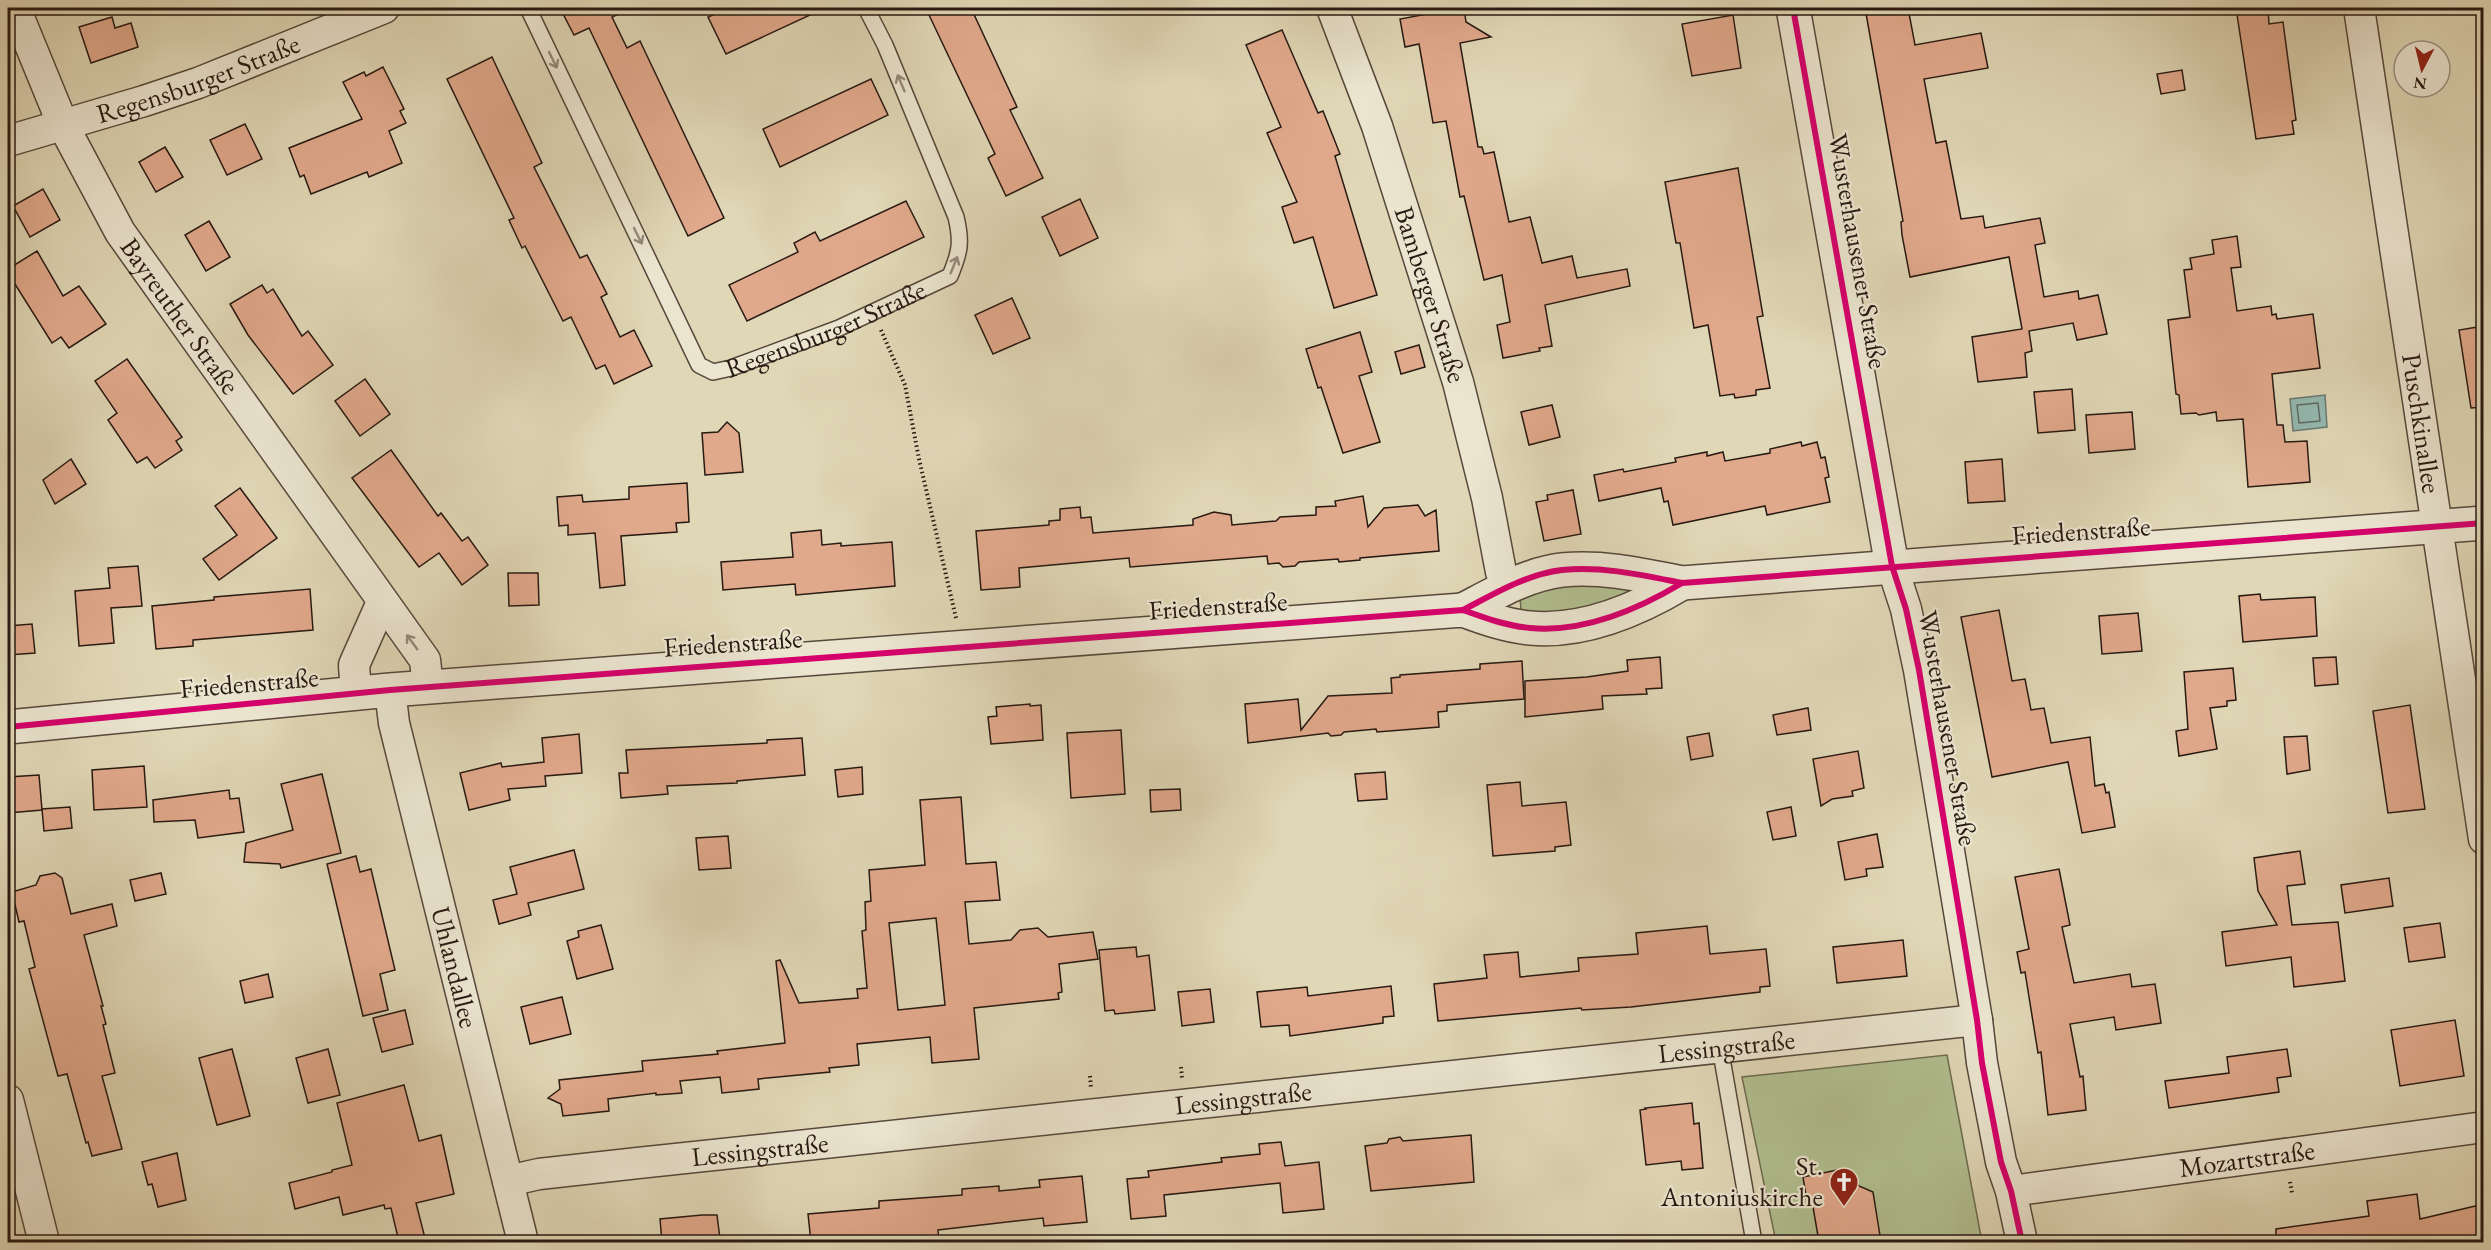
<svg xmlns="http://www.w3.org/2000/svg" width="2491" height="1250" font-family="'EB Garamond',serif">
<rect width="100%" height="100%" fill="#e0d7b6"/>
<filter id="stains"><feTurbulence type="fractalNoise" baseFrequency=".00333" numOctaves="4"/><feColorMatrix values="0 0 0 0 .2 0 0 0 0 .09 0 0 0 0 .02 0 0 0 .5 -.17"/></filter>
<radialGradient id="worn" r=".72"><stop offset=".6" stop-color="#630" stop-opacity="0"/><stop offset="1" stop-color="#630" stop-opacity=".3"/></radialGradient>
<g fill="#b1be8f" stroke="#6c6c50" stroke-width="1.5">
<path d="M1558 580 1644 585 1614 610 1532 619 1521 609 1520 598Z"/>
<path d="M1947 1055 1982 1242H1776L1742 1077Z"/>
</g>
<path fill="#94b9b1" stroke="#697971" stroke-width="1.5" d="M2325 395 2327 427 2293 431 2290 399Z"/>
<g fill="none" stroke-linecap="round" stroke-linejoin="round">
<path stroke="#5e6962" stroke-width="1.5" d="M2318 403 2320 421 2299 423 2297 405Z"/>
</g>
<g fill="#e1a98c" stroke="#281912" stroke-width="1.5" fill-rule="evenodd">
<path d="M560 8H632L612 17 627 48 640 41 724 218 688 236 589 28 574 35Z"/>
<path d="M728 8H825L726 54 708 17Z"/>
<path d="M945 8H971L1017 107 1010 110 1043 178 1006 196 988 158 995 154 929 15Z"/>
<path d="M1432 8H1464L1466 22 1491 37 1460 43 1478 147H1482L1484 154 1494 152 1509 222 1530 217 1542 263 1572 256 1577 278 1627 269 1630 286 1545 305 1552 346 1539 348 1540 351 1503 358 1497 325 1510 322 1502 275 1484 280 1464 196 1460 197 1446 121 1433 123 1419 44 1405 47 1400 19 1433 13Z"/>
<path d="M1865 8H1908L1915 45 1981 33 1988 68 1924 79 1936 143 1946 141 1961 219 1983 216 1985 228 2040 218 2045 243 2035 245 2044 297 2078 291 2079 299 2098 295 2107 334 2077 340 2073 323 2029 331 2032 351 2025 353 2027 377 1978 382 1972 337 2022 329 2009 257 1910 277 1902 235 1901 222 1903 221Z"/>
<path d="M2236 8H2268L2269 24 2283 22 2296 120 2292 121 2294 134 2256 139Z"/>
<path d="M1733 15 1741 68 1692 76 1682 24Z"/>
<path d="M112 17 115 28 131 23 138 47 91 63 79 27Z"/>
<path d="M1282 30 1318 113 1323 111 1340 154 1335 156 1377 295 1334 308 1313 237 1294 243 1282 207 1297 202 1267 133 1281 127 1246 45Z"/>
<path d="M492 57 542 163 534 167 580 258 587 255 607 294 601 297 620 337 634 330 652 366 614 384 605 365 596 369 571 317 563 321 525 246 522 248 509 220 514 218 447 79Z"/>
<path d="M383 67 404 109 400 111 406 123 389 131 402 163 369 177 367 172 311 194 304 175 300 177 289 148 362 119 343 82 364 72 366 76Z"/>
<path d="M2182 70 2185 90 2161 94 2157 74Z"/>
<path d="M871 79 888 115 780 167 763 129Z"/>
<path d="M245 124 262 159 227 175 210 140Z"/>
<path d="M165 147 183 177 156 192 139 162Z"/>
<path d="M1738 168 1763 316 1757 317 1770 388 1756 390V395L1735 398 1734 394 1720 396 1708 325 1694 328 1680 243H1676L1665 182Z"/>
<path d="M43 189 60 220 30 237 13 206Z"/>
<path d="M1080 199 1098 238 1060 256 1042 217Z"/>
<path d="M906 201 924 237 747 321 729 285 798 252 794 243 815 232 820 241Z"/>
<path d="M209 221 230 257 206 271 185 235Z"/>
<path d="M2237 236 2241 267 2231 268 2237 311 2271 306 2272 315 2276 314 2277 319 2313 314 2320 368 2272 374 2277 425H2283L2285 442 2307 441 2310 482 2248 487 2243 419 2217 421 2216 412 2199 415 2196 413 2181 414 2179 395 2176 394 2168 320 2190 317 2184 270 2192 269 2190 258 2214 254 2212 240Z"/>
<path d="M37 251 63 296 79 286 106 324 69 348 61 337 52 343 8 273V269Z"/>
<path d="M262 285 267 293 273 289 302 336 308 331 333 365 293 394 248 335 230 304Z"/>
<path d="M1012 298 1030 338 993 354 975 315Z"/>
<path d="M2484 326V407L2471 408 2459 330Z"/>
<path d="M1360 332 1372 372 1359 376 1380 442 1343 453 1321 387 1318 388 1306 349Z"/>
<path d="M1419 345 1425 367 1401 374 1395 352Z"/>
<path d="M127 359 182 437 176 441 182 450 155 468 147 457 137 463 108 420 117 413 95 381Z"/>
<path d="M365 379 390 414 360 436 335 401Z"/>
<path d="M2072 389 2075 430 2038 433 2034 392Z"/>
<path d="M1552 405 1560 437 1529 445 1521 412Z"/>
<path d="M2132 412 2135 449 2089 453 2086 415Z"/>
<path d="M727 422 739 433 743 472 705 475 702 433 718 432Z"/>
<path d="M1801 442 1802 446 1817 442 1821 458 1825 457 1829 477 1825 478 1830 502 1767 515 1765 506 1673 525 1668 501 1664 502 1661 488 1599 501 1594 475 1623 469 1624 472 1676 462 1675 458 1707 452V456L1723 452 1725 461 1770 453V449Z"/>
<path d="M391 450 438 516 441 513 462 541 468 537 488 565 462 585 439 553 419 567 352 478Z"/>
<path d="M71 459 86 484 55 504 43 480Z"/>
<path d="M2002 459 2005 501 1968 503 1965 462Z"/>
<path d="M687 483 689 522 676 523 677 532 621 536 625 585 600 588 595 533 568 535V525L559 526 557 497 582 495 583 502 629 499V487Z"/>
<path d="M240 488 277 538 219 580 203 559 237 535 215 506Z"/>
<path d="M1573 490 1581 534 1544 541 1536 502 1548 500 1547 495Z"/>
<path d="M1363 496 1368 527 1384 508 1418 505 1425 516 1436 510 1439 551 1360 558V560L1339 562 1338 559 1299 562 1295 566 1283 567 1279 563 1268 564 1267 556 1130 567 1129 558 1019 568 1020 587 981 590 976 531 1049 525V521L1060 520V509L1080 507 1081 518 1091 517 1093 533 1193 525V519L1214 512 1231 515 1232 525 1276 521 1280 517 1316 515V507L1336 506 1335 501Z"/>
<path d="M821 530 822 545 841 543V546L892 542 895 586 796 595 795 584 723 590 721 562 793 557 791 533Z"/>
<path d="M138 566 142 606 111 608 114 643 79 646 75 591 110 588 108 568Z"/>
<path d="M508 573H538L539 605 509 606Z"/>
<path d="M310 589 313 630 193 640V646L156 649 152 606 214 600V597Z"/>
<path d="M2260 594 2261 600 2315 597 2317 636 2243 642 2239 596Z"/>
<path d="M1999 610 2012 681 2025 679 2031 710 2044 708 2051 743 2090 737 2095 786 2104 784 2106 793 2109 792 2115 827 2082 833 2068 762 1992 777 1961 617Z"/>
<path d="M2138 613 2142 651 2102 654 2099 616Z"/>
<path d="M32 624 35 653 8 655V626Z"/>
<path d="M1660 657 1662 688 1646 689 1647 694 1602 696 1603 709 1525 717V681L1587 677 1628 671 1627 660Z"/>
<path d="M2336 657 2338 684 2315 686 2313 658Z"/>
<path d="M1522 661 1524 699 1447 705V711L1438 712 1439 727 1377 732 1376 729 1344 732 1341 735 1331 736 1328 733 1248 743 1245 704 1298 699 1301 730 1328 696 1392 693 1391 678 1400 677V675L1480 669V664Z"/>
<path d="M2233 668 2236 700 2227 701V706L2210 708 2217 749 2179 756 2176 731 2188 729 2184 672Z"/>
<path d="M1030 704V706L1041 705 1043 740 991 744 988 717 997 716 996 707Z"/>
<path d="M2410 705 2425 809 2388 813 2373 711Z"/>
<path d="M1808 708 1811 730 1777 735 1773 715Z"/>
<path d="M1121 730 1125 794 1071 798 1067 733Z"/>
<path d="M1709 733 1713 756 1691 760 1687 737Z"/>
<path d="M579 734 582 773 545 776 546 786 508 789 510 800 469 810 460 773 501 763 502 767 544 762 542 738Z"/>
<path d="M2307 736 2310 770 2287 774 2284 737Z"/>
<path d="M802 738 805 775 737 781V783L667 786 668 794 621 798 619 773H628L626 750 767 743V740Z"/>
<path d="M1858 751 1864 788 1852 791 1853 796 1832 799 1821 806 1813 759Z"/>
<path d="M144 766 147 807 94 810 92 770Z"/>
<path d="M862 767 863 794 838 797 835 770Z"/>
<path d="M1385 772 1387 799 1358 801 1355 774Z"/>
<path d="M322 774 341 853 281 868 280 864 244 862 246 843 293 830 281 784Z"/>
<path d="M39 775 42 810 8 813V777Z"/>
<path d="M1520 782 1522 806 1566 802 1571 845 1555 847V851L1493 856 1487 785Z"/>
<path d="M1180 789 1181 810 1151 812 1150 790Z"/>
<path d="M229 790 230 799 239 798 244 832 198 838 195 820 154 822 153 800Z"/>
<path d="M961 797 966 864 996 862 1000 900 965 902 969 944 1011 940 1020 930 1038 928 1048 937 1093 932 1098 959 1059 964 1062 992 1058 993 1059 999 974 1008 979 1059 932 1063 930 1037 857 1044 859 1065 829 1068 830 1072 758 1079 759 1089 722 1093 720 1077 680 1081 682 1093 656 1095V1093L608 1099 609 1111 563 1116 561 1104 548 1098 560 1089 559 1080 643 1071 642 1061 718 1054 717 1051 785 1043 776 961 780 960 799 1003 858 998 857 989 867 988 862 931 866 930 865 902 871 901 869 870 925 865 920 800ZM936 918 945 1005 898 1010 889 923Z"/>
<path d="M70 807 72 828 44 831 42 809Z"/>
<path d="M1791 807 1796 836 1773 840 1767 812Z"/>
<path d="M1877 834 1883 867 1866 869 1867 876 1845 880 1838 842Z"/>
<path d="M728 836 731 868 699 870 696 838Z"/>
<path d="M574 850 584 889 528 903 531 915 499 924 493 900 517 894 510 867Z"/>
<path d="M2300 851 2305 884 2287 886 2292 925 2338 922 2345 981 2294 987 2291 957 2226 966 2222 932 2277 925 2258 891 2254 858Z"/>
<path d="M356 856 360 872 371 869 395 970 380 974 388 1010 363 1016 327 864Z"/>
<path d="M2059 869 2070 925 2062 927 2074 983 2130 974 2132 987 2155 984 2161 1023 2116 1030 2114 1017 2070 1024 2080 1077 2083 1076 2086 1110 2048 1115 2041 1052 2038 1053 2025 972 2021 973 2017 952 2029 949 2015 877Z"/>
<path d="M55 873 62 878 71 914 112 904 117 926 84 935 103 1006H101L106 1024 103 1025 115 1073 102 1076 122 1149 92 1156 88 1142 86 1143 67 1074 58 1076 29 969 35 967 24 921 19 922 12 892 36 885 40 876Z"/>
<path d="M161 873 166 894 135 901 130 880Z"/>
<path d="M2389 878 2393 906 2345 913 2341 885Z"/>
<path d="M2440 923 2445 957 2409 962 2404 928Z"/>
<path d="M601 925 613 969 577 979 567 941 579 937 578 931Z"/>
<path d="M1707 926 1710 954 1766 949 1770 986 1760 987V992L1631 1007 1582 1010 1581 1008 1438 1021 1434 984 1487 978 1484 955 1518 952 1520 977 1579 971 1578 958 1638 954 1636 933Z"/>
<path d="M1903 940 1907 976 1837 983 1833 947Z"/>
<path d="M1136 947 1137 957 1149 955 1155 1010 1115 1014 1114 1010 1105 1011 1099 950Z"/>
<path d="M268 974 273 997 245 1003 240 981Z"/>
<path d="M1391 986 1394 1016 1383 1017V1023L1290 1036 1289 1025 1261 1027 1257 992 1307 987 1308 996Z"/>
<path d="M1210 989 1214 1022 1182 1026 1178 992Z"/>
<path d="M562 997 571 1034 530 1044 521 1007Z"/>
<path d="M405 1010 413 1044 382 1052 373 1018Z"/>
<path d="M2455 1020 2464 1076 2400 1086 2391 1030Z"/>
<path d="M232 1049 250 1116 217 1125 199 1058Z"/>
<path d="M328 1049 340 1095 308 1103 296 1058Z"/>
<path d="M2287 1049 2291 1076 2277 1078 2279 1092 2169 1108 2165 1081 2229 1073 2227 1057Z"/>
<path d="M404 1085 419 1141 441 1135 454 1194 416 1203 426 1242H399L391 1208 385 1209 384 1205 343 1215 339 1197 295 1209 289 1183 332 1172V1170L352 1165 337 1103Z"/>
<path d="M1692 1103 1694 1124 1699 1123 1703 1168 1682 1170 1681 1161 1646 1165 1640 1110 1646 1109 1645 1108Z"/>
<path d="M1471 1135 1474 1182 1371 1191 1365 1146 1387 1143 1389 1139 1400 1137 1403 1141Z"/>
<path d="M1281 1142 1285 1166 1319 1162 1324 1209 1283 1213 1280 1183 1164 1195 1166 1216 1131 1219 1127 1179 1149 1177 1148 1171 1222 1162 1221 1158 1260 1154 1259 1144Z"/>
<path d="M177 1153 186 1200 158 1207 152 1184 148 1185 142 1162Z"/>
<path d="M1842 1169 1853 1173 1859 1186 1873 1192 1881 1242H1819L1812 1201 1807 1202 1803 1177Z"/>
<path d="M1082 1176 1087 1222 1044 1226 1043 1218 938 1230 939 1242H811L808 1214 879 1208V1201L962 1195V1189L999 1186V1191L1040 1187 1039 1180Z"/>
<path d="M2417 1194 2420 1219 2484 1204V1242H2276V1229L2369 1216 2367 1201Z"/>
<path d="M702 1215H717L720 1239 704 1241 705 1242H662L660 1219Z"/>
</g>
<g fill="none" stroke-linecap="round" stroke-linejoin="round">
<g stroke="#56483b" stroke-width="18">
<g id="service">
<path id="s1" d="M528 8 699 365 713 372 731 368 839 328 950 276C960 252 962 242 956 217L885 45 866 8"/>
<path d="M1720 1047 1754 1242"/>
</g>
</g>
<g stroke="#56483b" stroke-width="33">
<g id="minor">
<path id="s2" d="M15 8 63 125 120 232 425 660 428 687"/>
<path id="s3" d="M1332 8 1377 126 1458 382 1487 498 1501 572 1508 587"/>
<path id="s4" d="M2359 8 2484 839"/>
<path id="s5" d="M8 141 144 101 198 83 384 8"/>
<path d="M1892 566 1906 609 1919 670 1977 1020 1982 1063 2001 1162 2011 1191 2022 1242"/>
<path id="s6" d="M390 690 394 723 523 1242"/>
<path d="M356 694 354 665 382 602"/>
<path d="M8 1100 44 1242"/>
<path id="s7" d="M508 1181 539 1174 638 1163 1977 1020"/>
<path id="s8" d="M2011 1191 2484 1127"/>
</g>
</g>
<g stroke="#56483b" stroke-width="36">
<g id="tertiary">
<path d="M1793 8 1892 566"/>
<path d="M1463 610C1494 594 1527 574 1562 570 1603 566 1642 575 1682 583L2484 523"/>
<path d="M8 727 390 690 1463 610C1485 618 1507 626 1530 628 1584 633 1637 610 1682 583"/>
</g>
</g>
<g stroke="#281912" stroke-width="4" stroke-dasharray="1.5 3" stroke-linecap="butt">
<path d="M881 330 905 385 919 459 956 618"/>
<path d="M1181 1067 1182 1078"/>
<path d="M1090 1076 1091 1088"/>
<path d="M2290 1182 2292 1193"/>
<path d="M1977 1242 1988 1240"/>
</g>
<use href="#service" stroke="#ebe5d0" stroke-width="15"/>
<use href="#minor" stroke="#ebe5d0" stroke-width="30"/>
<use href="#tertiary" stroke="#ebe5d0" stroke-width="33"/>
<g stroke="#ebe5d0" stroke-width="10">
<g id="cycleway">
<path d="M1793 8 1892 566 1906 609 1919 670 1977 1020 1982 1063 2001 1162 2011 1191 2022 1242"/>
<path d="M1463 610C1494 594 1527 574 1562 570 1603 566 1642 575 1682 583L2484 523"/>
<path d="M8 727 390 690 1463 610C1485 618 1507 626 1530 628 1584 633 1637 610 1682 583"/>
</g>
</g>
<use href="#cycleway" stroke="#d6006c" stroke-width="6"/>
</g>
<defs><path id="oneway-shaft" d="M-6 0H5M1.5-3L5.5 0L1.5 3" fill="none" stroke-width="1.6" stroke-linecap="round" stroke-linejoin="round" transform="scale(1.5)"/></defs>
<g stroke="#93897a">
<use href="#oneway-shaft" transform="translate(553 60) rotate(64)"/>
<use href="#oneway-shaft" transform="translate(901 83) rotate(-113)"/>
<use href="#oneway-shaft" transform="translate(638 236) rotate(64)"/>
<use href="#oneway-shaft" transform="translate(954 265) rotate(-68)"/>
<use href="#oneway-shaft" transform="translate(412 642) rotate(-126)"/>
</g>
<defs>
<g id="church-pin" transform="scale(1.5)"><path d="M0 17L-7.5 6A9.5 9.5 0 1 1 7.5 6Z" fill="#8f2418" stroke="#ebe5d0"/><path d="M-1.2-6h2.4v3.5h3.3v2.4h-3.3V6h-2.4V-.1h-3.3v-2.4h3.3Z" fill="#fff"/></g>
</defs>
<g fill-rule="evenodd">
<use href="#church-pin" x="1844" y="1182"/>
</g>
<g text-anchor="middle" stroke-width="4.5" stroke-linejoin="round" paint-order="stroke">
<g font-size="27" fill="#281912" stroke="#ebe5d0">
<text dy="9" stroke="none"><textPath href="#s5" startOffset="200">Regensburger Straße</textPath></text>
<text transform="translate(1858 251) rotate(80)" y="9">Wusterhausener Straße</text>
<text dy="9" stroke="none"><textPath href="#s3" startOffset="303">Bamberger Straße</textPath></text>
<text dy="9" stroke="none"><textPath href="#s2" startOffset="351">Bayreuther Straße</textPath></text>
<text dy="9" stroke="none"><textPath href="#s1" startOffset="532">Regensburger Straße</textPath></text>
<text dy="9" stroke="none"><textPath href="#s4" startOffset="420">Puschkinallee</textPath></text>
<text transform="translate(2081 531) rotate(-4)" y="9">Friedenstraße</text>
<text transform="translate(1218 606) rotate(-4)" y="9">Friedenstraße</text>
<text transform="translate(733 643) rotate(-4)" y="9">Friedenstraße</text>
<text transform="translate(249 683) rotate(-5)" y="9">Friedenstraße</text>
<text transform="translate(1948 728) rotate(80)" y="9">Wusterhausener Straße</text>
<text dy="9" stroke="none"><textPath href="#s6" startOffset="285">Uhlandallee</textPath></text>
<text dy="9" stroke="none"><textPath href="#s7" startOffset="1226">Lessingstraße</textPath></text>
<text dy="9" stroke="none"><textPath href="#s7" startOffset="740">Lessingstraße</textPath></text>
<text dy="9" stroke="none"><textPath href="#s7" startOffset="254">Lessingstraße</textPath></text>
<text dy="9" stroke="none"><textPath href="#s8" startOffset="238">Mozartstraße</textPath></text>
</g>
<g font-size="27" fill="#281912" stroke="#ebe5d0" text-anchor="end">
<text x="1823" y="1175">St.<tspan x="1823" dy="31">Antoniuskirche</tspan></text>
</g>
</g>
<rect width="2491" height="1250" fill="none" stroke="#e0d7b6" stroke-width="30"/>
<rect x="9" y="9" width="2473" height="1232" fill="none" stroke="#281912" stroke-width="3"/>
<rect x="15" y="15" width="2461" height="1220" fill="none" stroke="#281912" stroke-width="1.5"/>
<g transform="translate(2422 69) rotate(187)"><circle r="28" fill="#ebe5d0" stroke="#9d9384" stroke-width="1.5"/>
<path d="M0-4.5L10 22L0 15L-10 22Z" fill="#8f2418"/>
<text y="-9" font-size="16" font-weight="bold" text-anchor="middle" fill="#281912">N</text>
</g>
<rect width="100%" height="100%" filter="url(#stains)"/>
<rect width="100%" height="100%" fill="url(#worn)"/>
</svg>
